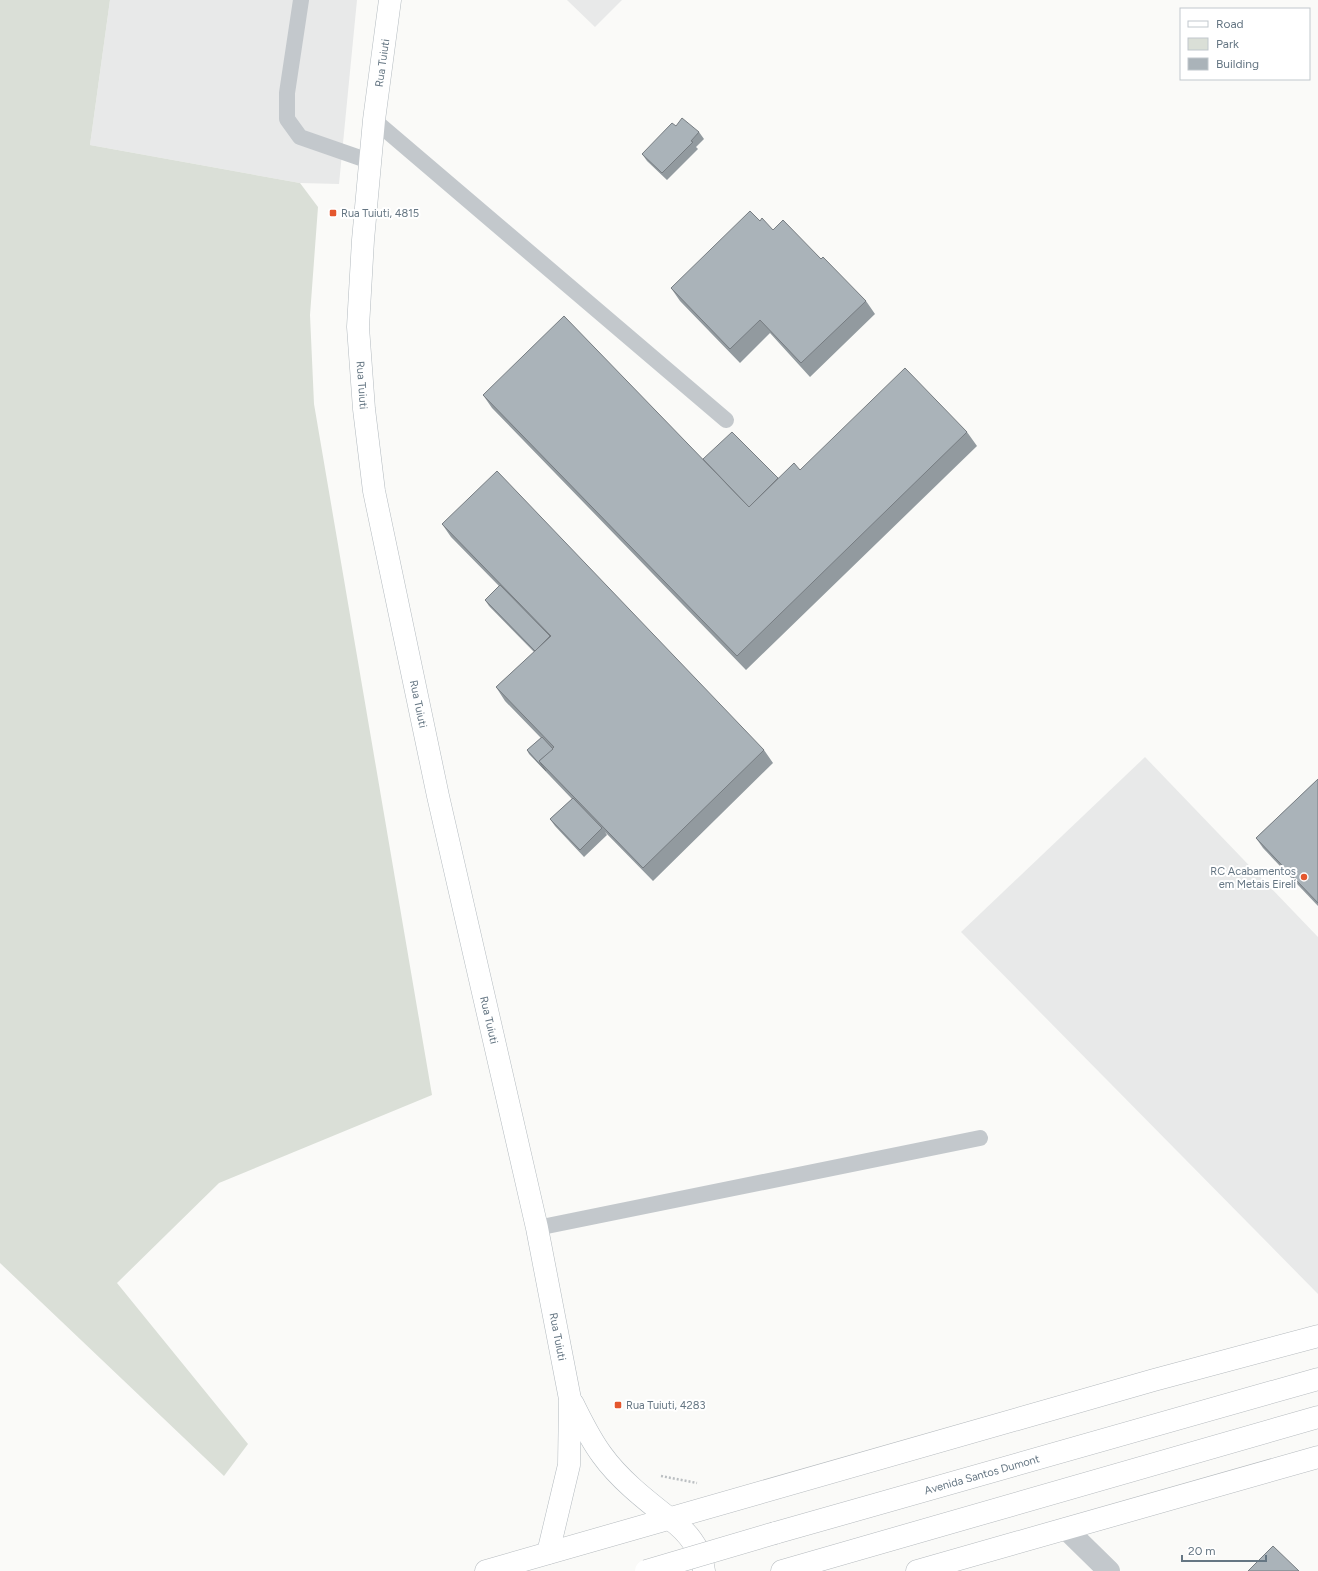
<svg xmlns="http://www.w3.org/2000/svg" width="1318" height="1571" font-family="Figtree,sans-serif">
<rect width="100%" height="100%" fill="#fafaf8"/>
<g fill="#e8e9e9">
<path d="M110 0H357L339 184 300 183 90 145Z"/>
<path d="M567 0H622L595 27Z"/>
<path d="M1145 757 1318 937V1294L961 932Z"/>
</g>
<path fill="#dadfd7" d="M0 0H110L90 145 300 183 318 207 310 315 314 404 432 1095 219 1183 117 1283 248 1444 224 1476 0 1263Z"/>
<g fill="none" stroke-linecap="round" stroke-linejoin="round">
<g stroke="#b3babf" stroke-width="23">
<g id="secondary">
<path id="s1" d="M390 0 374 120 363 240 358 327 364 409 374 491 438 796 537 1228 570 1399 569 1465 548 1553"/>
<path d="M573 1404C582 1422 590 1439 602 1455 620 1480 646 1500 670 1519"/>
</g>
</g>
<g stroke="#b5babe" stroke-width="23">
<g id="primary">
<path d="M670 1519C688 1532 701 1549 704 1571"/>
<path id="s2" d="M775 1533 1318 1379"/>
<path d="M486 1571 1154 1380 1318 1336"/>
<path d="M782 1571 1318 1417"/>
<path d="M917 1571 1318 1457"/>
</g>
</g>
<path stroke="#bbbfc2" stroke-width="2.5" stroke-dasharray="2 2" stroke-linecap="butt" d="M661 1476 697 1483"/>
<g stroke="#c3c8cc" stroke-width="16">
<path d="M301 0 287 93V119L300 137 369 161"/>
<path d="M374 120 726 420"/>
<path d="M537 1228 980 1138"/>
</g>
<path stroke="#c3c8cc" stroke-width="22" d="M1066 1529 1109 1571"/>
<use href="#secondary" stroke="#fff" stroke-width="22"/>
<use href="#primary" stroke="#fff" stroke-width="22"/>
<g stroke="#b5babe" stroke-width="23" stroke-linecap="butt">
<path id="primary-bridge" d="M646 1571 775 1533"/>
</g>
<use href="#primary-bridge" stroke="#fff" stroke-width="22"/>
</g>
<g fill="#929a9f">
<path d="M676 126 699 132 704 139 696 147 698 149 667 180 647 161 642 154Z"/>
<path d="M760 221 773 230 821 259 866 301 875 314 810 377 770 333 740 363 680 301 671 288Z"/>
<path d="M483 395 703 459 778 478 800 470 967 432 977 446 746 670 492 408Z"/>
<path d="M442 524 764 750 773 763 653 881 605 832 607 835 584 857 555 826 550 819 572 799 529 754 527 750 541 738 505 701 496 687 534 652 489 606 485 600 499 586 451 537Z"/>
<path d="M1318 779V906L1263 848 1256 838Z"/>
</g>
<g fill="#aab3b9" stroke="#777d82">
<path d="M682 118 699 132 691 141 693 142 662 173 642 154 672 123 676 126Z"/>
<path d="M750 211 760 221 762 218 773 230 783 220 821 259 823 257 866 301 801 363 760 320 730 349 671 288Z"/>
<path d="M564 316 749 507 794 463 800 470 905 368 967 432 737 656 483 395Z"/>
<path d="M732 432 778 478 749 507 703 459Z"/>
<path d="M497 471 764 750 643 868 539 761 554 747 496 687 551 636 442 524Z"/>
<path d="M500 585 550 636 535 651 485 600Z"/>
<path d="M542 737 553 749 539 761 546 771 527 750Z"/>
<path d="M1318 779V903L1256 838Z"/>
<path d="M573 798 602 828 580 850 550 819Z"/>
<path d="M1273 1546 1299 1571H1248Z"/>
</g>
<g fill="#e4572e" stroke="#fff" stroke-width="1.5">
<rect x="329" y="209" width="8" height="8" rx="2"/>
<circle cx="1304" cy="877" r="4"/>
<rect x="614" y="1401" width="8" height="8" rx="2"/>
</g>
<g text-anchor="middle" stroke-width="4" stroke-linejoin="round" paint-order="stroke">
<g font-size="11" fill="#657683" stroke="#fff">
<text transform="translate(382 63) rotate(-82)" y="4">Rua Tuiuti</text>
<text dy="4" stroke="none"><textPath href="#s1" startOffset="387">Rua Tuiuti</textPath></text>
<text dy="4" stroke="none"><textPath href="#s1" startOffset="711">Rua Tuiuti</textPath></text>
<text dy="4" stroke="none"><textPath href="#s1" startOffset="1035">Rua Tuiuti</textPath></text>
<text dy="4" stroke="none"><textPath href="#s1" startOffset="1359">Rua Tuiuti</textPath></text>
<text dy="4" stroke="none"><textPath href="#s2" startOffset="215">Avenida Santos Dumont</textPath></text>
</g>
<g font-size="11" fill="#657683" stroke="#fff" text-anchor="start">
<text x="341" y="217">Rua Tuiuti, 4815</text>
<text x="1296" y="875" text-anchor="end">RC Acabamentos<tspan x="1296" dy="13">em Metais Eireli</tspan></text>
<text x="626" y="1409">Rua Tuiuti, 4283</text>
</g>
</g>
<rect x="1180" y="8" width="130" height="72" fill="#ffffff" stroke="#c1c8cd"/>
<rect x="1188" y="21" width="20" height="6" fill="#ffffff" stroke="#c1c8cd"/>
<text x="1216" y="28" font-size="12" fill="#657683">Road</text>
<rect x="1188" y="38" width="20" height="12" fill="#dadfd7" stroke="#c1c8cd"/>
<text x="1216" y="48" font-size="12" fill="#657683">Park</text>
<rect x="1188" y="58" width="20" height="12" fill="#aab3b9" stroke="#c1c8cd"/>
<text x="1216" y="68" font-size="12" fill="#657683">Building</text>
<path d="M1182 1555v6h84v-6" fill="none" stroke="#657683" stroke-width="2"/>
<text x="1188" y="1555" font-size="12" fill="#657683" stroke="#ffffff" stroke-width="3" paint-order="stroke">20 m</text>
</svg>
